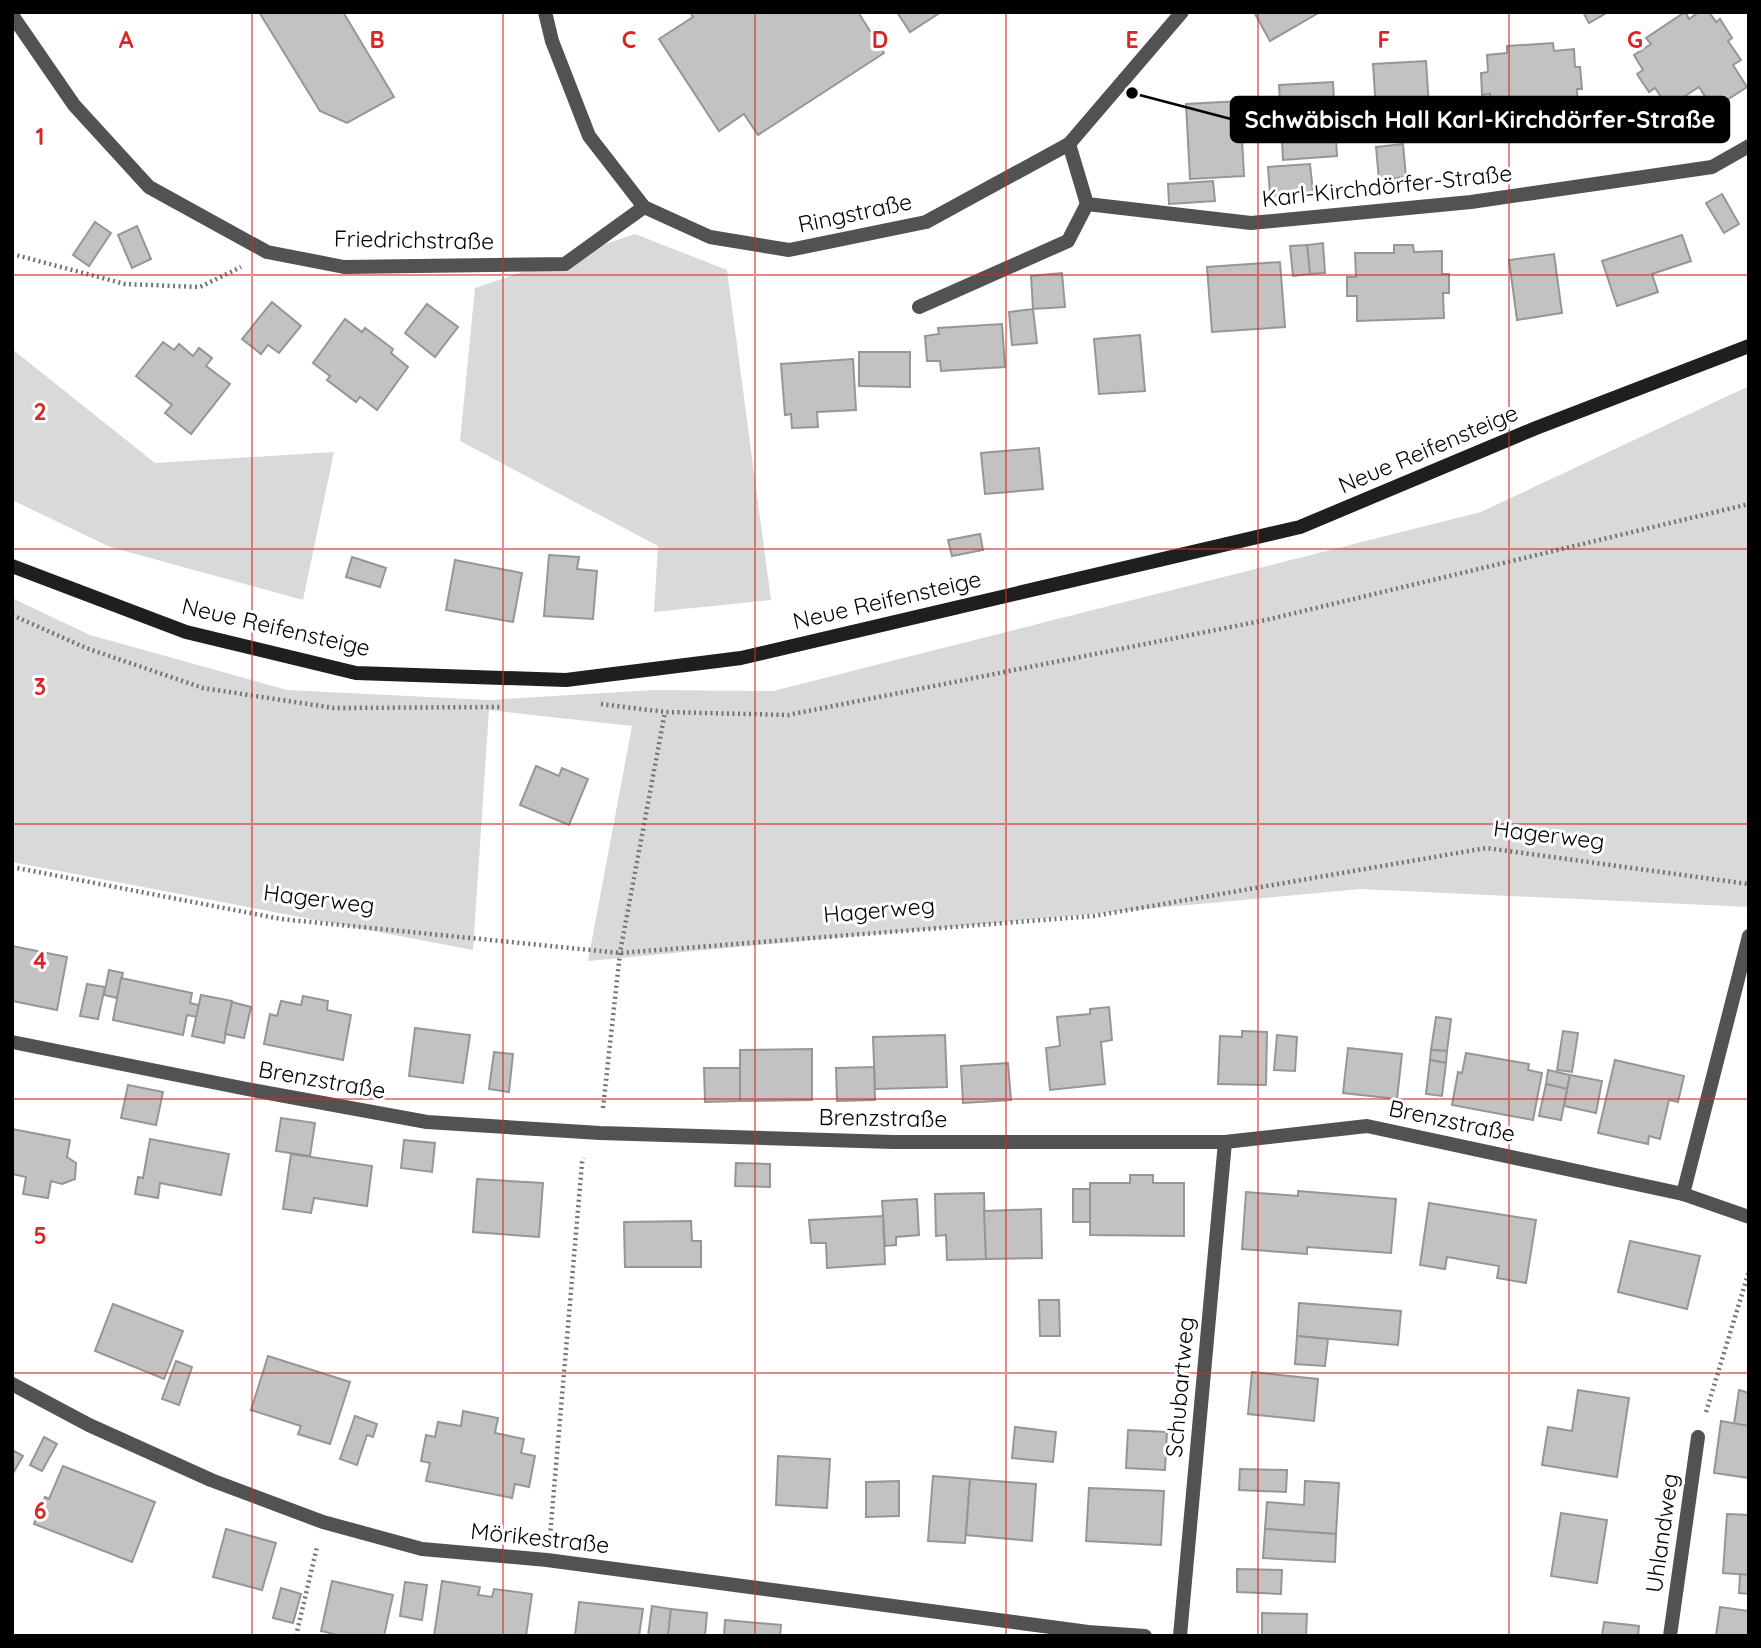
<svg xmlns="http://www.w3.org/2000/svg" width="1761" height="1648" font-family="Quicksand,sans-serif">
<rect width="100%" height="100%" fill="#fff"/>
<g fill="#d9d9d9">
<path d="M635 234 727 270 771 600 654 612 658 546 460 441 475 288Z"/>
<path d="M12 349 155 463 334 452 303 600 110 547 12 500Z"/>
<path d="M1749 386V907L1360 889 588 961 632 726 489 710 473 950 12 862V598L90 635 287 690 489 700 655 690 773 691 1481 512Z"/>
</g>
<g fill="#c2c2c2" stroke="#969696" stroke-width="2">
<path d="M259 12H343L394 97 347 123 320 111Z"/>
<path d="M690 12H858L884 53 758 135 744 114 719 131 659 39 693 17Z"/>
<path d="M897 12H941L910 32Z"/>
<path d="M1254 12H1320L1270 41Z"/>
<path d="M1583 12H1608L1589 23Z"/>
<path d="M1685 12 1689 19 1699 12H1709L1716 22 1720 19 1732 38 1728 41 1741 60 1733 65 1747 87 1713 109 1699 87 1668 107 1655 88 1649 92 1637 74 1643 70 1634 55 1651 44 1646 38Z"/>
<path d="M1553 43 1554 51 1574 49 1575 67H1580L1582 89H1577L1578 112 1568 113 1570 138 1529 141 1528 115 1491 117 1490 94 1482 95 1481 73 1488 72 1487 55 1507 53V46Z"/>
<path d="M1426 61 1431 137 1378 140 1373 64Z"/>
<path d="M1333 82 1337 156 1283 160 1279 85Z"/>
<path d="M1240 101 1244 176 1190 179 1186 104Z"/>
<path d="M1403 144 1406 177 1379 180 1376 147Z"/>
<path d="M1310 164 1313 192 1270 196 1268 167Z"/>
<path d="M1213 181 1215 201 1169 204 1168 184Z"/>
<path d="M1722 194 1739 224 1724 233 1706 203Z"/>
<path d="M95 222 111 233 89 266 73 255Z"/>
<path d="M137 226 151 259 132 268 118 235Z"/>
<path d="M1682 235 1691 261 1652 274 1658 292 1617 306 1602 261Z"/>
<path d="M1323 243 1325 273 1310 274 1307 245Z"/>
<path d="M1307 245 1310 274 1293 276 1290 246Z"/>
<path d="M1394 245H1413L1414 252 1442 251V274H1449V293H1443L1444 318 1357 321V296H1347V277H1356L1355 253H1394Z"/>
<path d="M1554 254 1562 313 1517 320 1509 260Z"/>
<path d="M1280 262 1285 327 1212 332 1207 267Z"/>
<path d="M1062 273 1065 307 1033 309 1031 276Z"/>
<path d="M272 302 301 326 279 353 268 345 261 354 242 339Z"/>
<path d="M427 304 458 327 435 357 405 333Z"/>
<path d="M1033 309 1037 343 1012 345 1009 312Z"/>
<path d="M345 319 362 332 365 328 393 349 391 353 408 367 377 410 360 397 356 402 327 380 330 376 313 363Z"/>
<path d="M1002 324 1005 367 941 371 940 361H927L925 336 939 334 938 328Z"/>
<path d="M1140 335 1145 391 1099 394 1094 339Z"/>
<path d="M163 342 174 350 179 344 193 356 199 348 212 358 206 366 230 384 191 434 165 413 172 405 136 376Z"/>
<path d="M859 352H910V387L859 386Z"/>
<path d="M853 359 856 410 817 412 818 427 792 428 791 414 785 415 781 364Z"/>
<path d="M1039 448 1043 489 985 494 981 453Z"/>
<path d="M980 534 983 550 952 556 948 540Z"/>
<path d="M549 555 579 557 577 569 597 571 593 619 544 616Z"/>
<path d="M352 557 386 568 380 587 346 577Z"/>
<path d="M455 560 522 573 513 622 446 610Z"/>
<path d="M536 766 559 776 562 768 588 779 569 825 520 805Z"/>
<path d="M12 946 67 957 57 1010 12 1001Z"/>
<path d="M109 970 123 973 117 998 104 995Z"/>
<path d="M121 978 192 993 190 1003 199 1005 197 1017 187 1015 183 1035 113 1020Z"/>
<path d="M87 984 105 987 98 1019 80 1016Z"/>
<path d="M201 995 232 1001 224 1043 192 1036Z"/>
<path d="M303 996 328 1001 327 1010 351 1015 343 1060 264 1044 270 1014 277 1016 281 1001 301 1005Z"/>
<path d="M232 1002 251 1007 244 1038 225 1034Z"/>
<path d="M1109 1007 1112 1040 1101 1042 1105 1084 1050 1090 1046 1048 1060 1046 1057 1017 1090 1014V1009Z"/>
<path d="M1436 1017 1451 1019 1447 1051 1431 1050Z"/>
<path d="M415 1028 470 1035 463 1083 409 1076Z"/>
<path d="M1242 1031 1267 1032 1266 1085 1218 1084 1220 1036 1242 1037Z"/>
<path d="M1563 1031 1578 1033 1572 1072 1557 1070Z"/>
<path d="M945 1035 947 1087 875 1089 873 1037Z"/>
<path d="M1277 1035 1297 1037 1295 1071 1274 1070Z"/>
<path d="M1348 1048 1402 1054 1397 1099 1343 1093Z"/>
<path d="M812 1049V1100L740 1101V1050Z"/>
<path d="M1431 1050 1447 1051 1446 1063 1430 1060Z"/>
<path d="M494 1052 513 1054 509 1092 489 1089Z"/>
<path d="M1466 1053 1529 1064 1528 1070 1542 1073 1533 1120 1452 1105 1458 1072 1462 1073Z"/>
<path d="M1430 1060 1446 1063 1442 1096 1426 1094Z"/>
<path d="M1615 1060 1684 1076 1678 1102 1669 1100 1660 1139 1649 1136 1648 1144 1598 1133Z"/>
<path d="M1008 1063 1011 1100 963 1103 961 1066Z"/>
<path d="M874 1067 875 1100 837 1101 836 1068Z"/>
<path d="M704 1068H740V1101L705 1102Z"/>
<path d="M1548 1070 1570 1075 1567 1089 1546 1084Z"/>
<path d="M1570 1075 1602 1081 1596 1113 1564 1106Z"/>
<path d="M1546 1084 1567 1089 1561 1120 1539 1116Z"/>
<path d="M128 1085 163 1092 156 1125 121 1118Z"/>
<path d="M281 1118 315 1123 310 1156 276 1151Z"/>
<path d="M12 1129 70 1140 67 1157 76 1163 75 1179 62 1184 51 1181 48 1198 23 1194 26 1177 12 1174Z"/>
<path d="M150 1139 229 1154 221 1195 160 1183 158 1198 135 1194 138 1177 143 1178Z"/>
<path d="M404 1140 435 1143 432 1172 401 1168Z"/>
<path d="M291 1154 372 1166 367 1206 314 1198 311 1213 283 1209Z"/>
<path d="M736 1163 770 1164V1187L735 1186Z"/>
<path d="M1130 1175H1153V1183H1184V1236L1090 1235V1183H1130Z"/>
<path d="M477 1179 543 1183 539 1237 473 1232Z"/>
<rect x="1073" y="1189" width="17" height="33"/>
<path d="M1298 1191 1396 1199 1391 1253 1307 1247V1254L1242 1249 1246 1192 1298 1196Z"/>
<path d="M984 1193 986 1259 947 1260 946 1235 936 1236 935 1194Z"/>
<path d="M917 1199 919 1235 896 1237V1245L885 1246 882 1201Z"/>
<path d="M1429 1203 1536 1220 1526 1283 1497 1278 1499 1266 1447 1257 1445 1269 1420 1265Z"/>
<path d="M1041 1209 1042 1258 986 1259 984 1211Z"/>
<path d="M883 1216 885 1264 827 1268 826 1243H811L809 1220Z"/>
<path d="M691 1221 692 1241H701V1267H625L624 1222Z"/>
<path d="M1630 1241 1700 1256 1687 1309 1618 1292Z"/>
<path d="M1039 1300H1059L1060 1336H1040Z"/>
<path d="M1299 1303 1401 1311 1398 1345 1297 1336Z"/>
<path d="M113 1304 183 1331 164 1379 95 1351Z"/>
<path d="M1297 1336 1328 1339 1325 1366 1295 1364Z"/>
<path d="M268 1356 350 1382 330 1444 298 1434 301 1426 251 1410Z"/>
<path d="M176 1361 192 1367 179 1405 162 1399Z"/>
<path d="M1252 1372 1318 1379 1314 1421 1248 1414Z"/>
<path d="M1578 1390 1629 1398 1617 1477 1542 1465 1548 1427 1572 1431Z"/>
<path d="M1739 1390 1749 1393V1426L1734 1424Z"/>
<path d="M463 1411 498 1418 495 1433 524 1439 521 1453 535 1456 529 1487 515 1484 512 1498 426 1481 430 1463 421 1461 426 1435 435 1437 438 1422 461 1426Z"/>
<path d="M355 1416 377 1424 373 1437 367 1435 357 1465 340 1459Z"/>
<path d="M1721 1421 1749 1426V1478L1714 1473Z"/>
<path d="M1015 1427 1056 1432 1053 1462 1012 1458Z"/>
<path d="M1128 1430 1167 1432 1165 1470 1126 1468Z"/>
<path d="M44 1437 57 1444 42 1471 30 1465Z"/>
<path d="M12 1450 23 1456 12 1475Z"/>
<path d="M778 1456 830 1459 827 1508 776 1505Z"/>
<path d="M63 1466 155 1502 132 1562 34 1524 45 1497 49 1499Z"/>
<path d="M1240 1469 1287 1470 1286 1492 1239 1490Z"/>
<path d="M933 1476 970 1479 965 1543 928 1541Z"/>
<path d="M970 1479 1036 1484 1032 1541 966 1535Z"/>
<path d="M899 1481V1516L866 1517V1482Z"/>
<path d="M1305 1481 1339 1483 1336 1534 1265 1529 1267 1502 1304 1505Z"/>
<path d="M1089 1488 1164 1491 1161 1545 1086 1541Z"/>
<path d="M1561 1513 1607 1520 1597 1583 1551 1576Z"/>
<path d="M1727 1514 1749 1515V1575L1723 1573Z"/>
<path d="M226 1529 276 1543 262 1590 213 1577Z"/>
<path d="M1265 1529 1336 1534 1335 1562 1263 1558Z"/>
<path d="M1237 1569 1282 1570 1281 1594 1237 1592Z"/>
<path d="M1740 1574 1749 1575V1594L1739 1593Z"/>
<path d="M332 1581 393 1595 384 1636H342L321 1631Z"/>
<path d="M442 1581 480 1587 478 1595 492 1597 494 1589 532 1594 526 1636H434Z"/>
<path d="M405 1582 427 1585 422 1620 400 1616Z"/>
<path d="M281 1588 301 1594 293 1623 273 1618Z"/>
<path d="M579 1602 643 1609 639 1636H575Z"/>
<path d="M652 1606 671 1609 668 1636H648Z"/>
<path d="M1720 1607 1749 1611V1636H1716Z"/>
<path d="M671 1609 707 1613 705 1636H668Z"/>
<path d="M1262 1613 1307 1614 1306 1636H1262Z"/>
<path d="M725 1620 781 1625 780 1636H724Z"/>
<path d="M1604 1622 1639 1626 1638 1636H1602Z"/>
</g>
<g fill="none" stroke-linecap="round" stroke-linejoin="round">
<g stroke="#747474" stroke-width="4.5" stroke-dasharray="2 3.5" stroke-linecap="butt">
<path d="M12 254 125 284 200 287 241 267"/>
<path d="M12 615 86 648 203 688 334 708 501 707"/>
<path d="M601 704 665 712 788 715 1266 620 1749 504"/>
<path d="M12 867 281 919 620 953 1094 916 1486 848 1749 884"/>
<path d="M603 1108 620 953 665 712"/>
<path d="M1706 1412 1749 1271"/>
<path d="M550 1536 582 1163 584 1158"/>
<path d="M296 1636 317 1547"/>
</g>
<g stroke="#525252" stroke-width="14">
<path d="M1683 1194 1749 936"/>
<path d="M1180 1636 1225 1142"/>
<path d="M1670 1636 1698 1437"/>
</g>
<g stroke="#525252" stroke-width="14">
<path d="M545 12 552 41 589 136 644 207 710 237 789 250 926 222 1069 144 1182 12"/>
<path d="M12 15 74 105 149 187 267 252 344 267 565 264 644 207"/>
<path d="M1069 144 1087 204 1251 223 1471 202 1712 167 1749 146"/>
<path d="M919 307 1068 241 1087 204"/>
<path d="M12 1042 247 1089 427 1122 600 1133 893 1142H1225L1367 1126 1683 1194 1749 1217"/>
<path d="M12 1384 89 1425 211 1480 323 1522 422 1549 547 1560 1088 1632 1145 1636"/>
</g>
<path stroke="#1f1f1f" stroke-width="14" d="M12 566 186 632 356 673 566 680 741 658 1300 527 1536 428 1749 346"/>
</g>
<path fill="none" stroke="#d62828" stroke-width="2" stroke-opacity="0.55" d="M252 12V1636M503 12V1636M755 12V1636M1006 12V1636M1258 12V1636M1509 12V1636M12 275H1749M12 549H1749M12 824H1749M12 1099H1749M12 1373H1749"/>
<g text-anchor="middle" stroke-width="6" stroke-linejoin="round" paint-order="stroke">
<g font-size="23" fill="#000" stroke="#fff">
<text transform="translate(1387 186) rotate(-6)" y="8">Karl-Kirchdörfer-Straße</text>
<text transform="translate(855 213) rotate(-12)" y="8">Ringstraße</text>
<text transform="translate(414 240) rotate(1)" y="8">Friedrichstraße</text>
<text transform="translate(1428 449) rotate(-23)" y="8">Neue Reifensteige</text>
<text transform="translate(887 600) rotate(-13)" y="8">Neue Reifensteige</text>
<text transform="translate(276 627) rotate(13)" y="8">Neue Reifensteige</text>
<text transform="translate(1549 835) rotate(7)" y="8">Hagerweg</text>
<text transform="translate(319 899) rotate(7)" y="8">Hagerweg</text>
<text transform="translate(879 910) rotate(-5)" y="8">Hagerweg</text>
<text transform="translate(322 1080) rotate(10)" y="8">Brenzstraße</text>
<text transform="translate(883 1118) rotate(1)" y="8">Brenzstraße</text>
<text transform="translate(1452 1121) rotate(12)" y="8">Brenzstraße</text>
<text transform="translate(1180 1387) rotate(-85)" y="8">Schubartweg</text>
<text transform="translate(1662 1533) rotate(-82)" y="8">Uhlandweg</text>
<text transform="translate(540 1538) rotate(6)" y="8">Mörikestraße</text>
</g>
</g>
<g font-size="23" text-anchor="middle" font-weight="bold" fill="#d62828" stroke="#fff" stroke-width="6" stroke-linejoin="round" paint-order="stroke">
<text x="126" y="48">A</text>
<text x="377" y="48">B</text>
<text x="629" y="48">C</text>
<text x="880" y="48">D</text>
<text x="1132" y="48">E</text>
<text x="1384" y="48">F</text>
<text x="1635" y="48">G</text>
<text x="40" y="145">1</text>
<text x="40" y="420">2</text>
<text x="40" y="695">3</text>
<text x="40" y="969">4</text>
<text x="40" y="1244">5</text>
<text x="40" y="1519">6</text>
</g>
<path fill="none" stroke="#000" stroke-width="2.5" d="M1132 93L1231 119"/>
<circle fill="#000" stroke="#fff" stroke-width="2.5" cx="1132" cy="93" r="7"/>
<rect fill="#000" stroke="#000" stroke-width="2.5" x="1231" y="97" width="498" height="45" rx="7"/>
<g font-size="24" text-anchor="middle" font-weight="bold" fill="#fff">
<text x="1480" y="128">Schwäbisch Hall Karl-Kirchdörfer-Straße</text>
</g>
<rect width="1761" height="1648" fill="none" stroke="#000000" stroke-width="28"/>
</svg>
